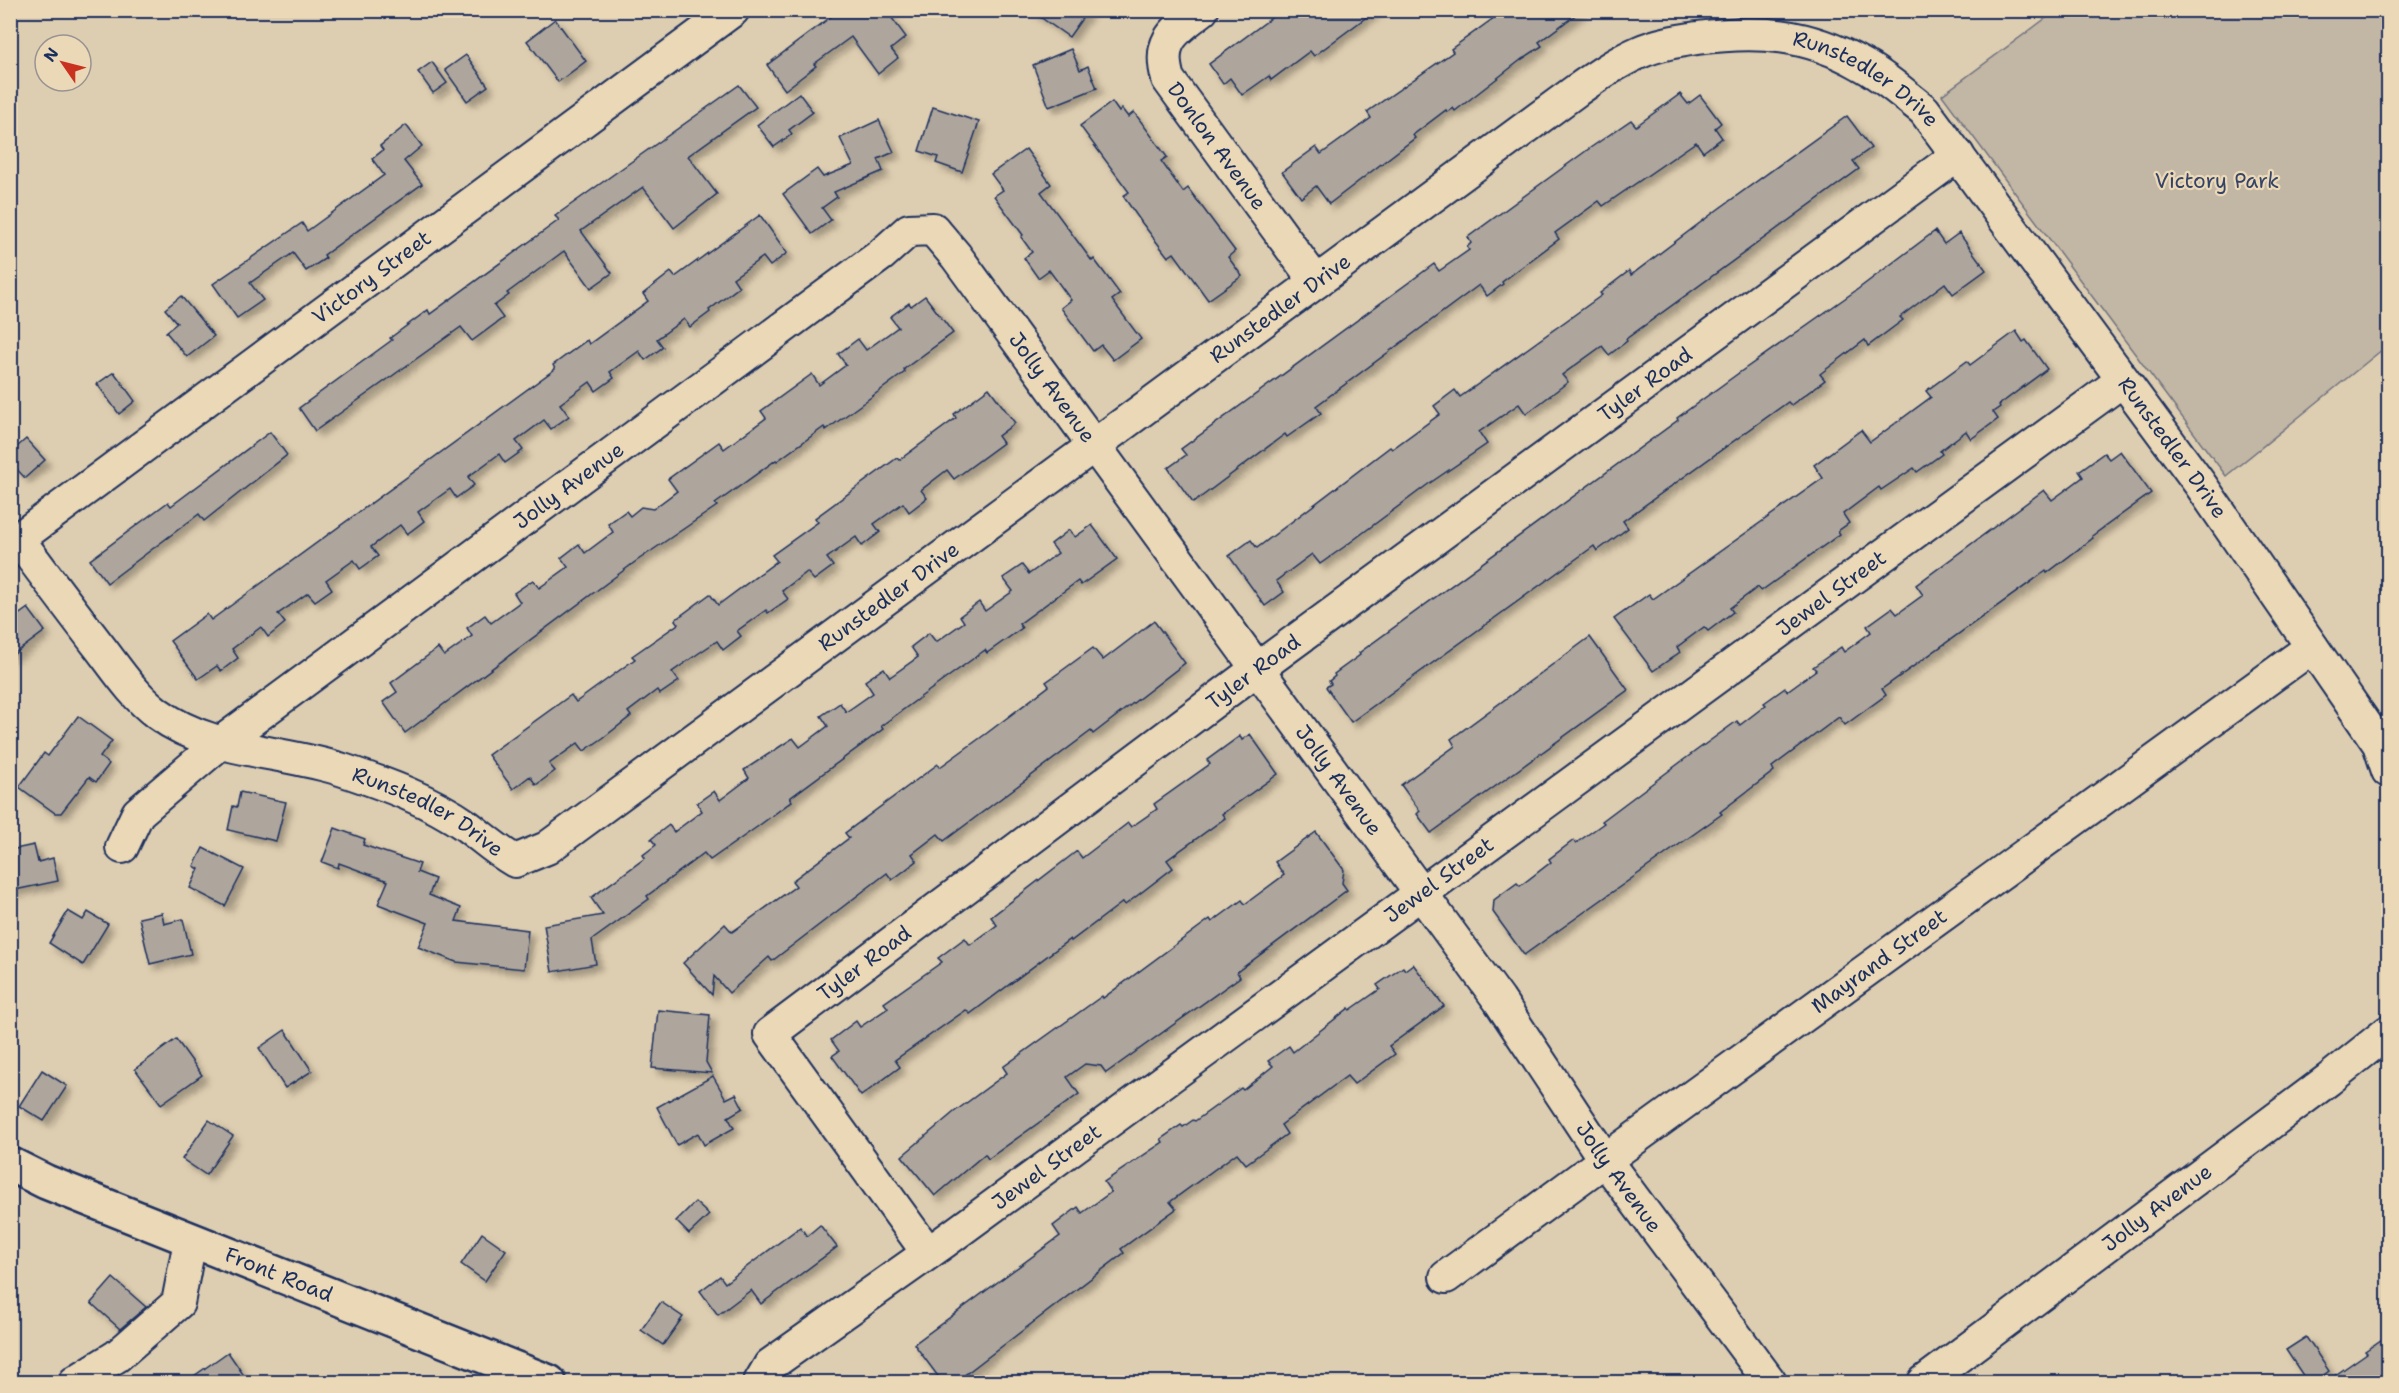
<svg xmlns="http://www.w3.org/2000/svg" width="2399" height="1393" font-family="'Shantell Sans',sans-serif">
<defs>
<filter id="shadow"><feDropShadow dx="5.5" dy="5.5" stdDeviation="3" flood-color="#0004"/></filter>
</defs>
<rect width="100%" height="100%" fill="#deceb1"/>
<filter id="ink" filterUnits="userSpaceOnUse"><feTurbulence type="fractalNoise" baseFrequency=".0167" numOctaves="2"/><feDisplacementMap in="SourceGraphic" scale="12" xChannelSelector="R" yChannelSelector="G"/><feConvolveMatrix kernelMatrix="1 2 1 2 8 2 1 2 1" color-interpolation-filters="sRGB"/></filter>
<g filter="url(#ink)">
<path fill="#c2b6a4" stroke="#6e7281" stroke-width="1.5" d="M2057 10 2388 11V345L2226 476 1942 95Z"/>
<g fill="#aea69c" stroke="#1b2f5e" stroke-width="1.5" filter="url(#shadow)">
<path d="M840 10H886L906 37 891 49 898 58 878 74 851 37 814 64 816 66 785 90 767 65Z"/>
<path d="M1030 10H1088L1069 37Z"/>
<path d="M1282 10H1376L1314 56 1310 51 1271 80 1269 76 1242 95 1230 78 1223 84 1209 64Z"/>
<path d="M1505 10H1582L1539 42 1542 46 1522 59 1455 111 1453 108 1447 112 1446 110 1413 135 1415 138 1329 204 1316 186 1301 198 1282 172 1316 147 1321 154 1371 118 1367 112 1453 52 1451 49Z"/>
<path d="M555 19 586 61 558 82 527 41Z"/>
<path d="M1071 49 1080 70 1088 66 1097 88 1049 107 1033 65Z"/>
<path d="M466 55 488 86 467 101 445 70Z"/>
<path d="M432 62 447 83 433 93 418 72Z"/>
<path d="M739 85 756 107 688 156 717 194 674 228 643 187 581 231 612 273 591 288 564 251 507 293 509 295 494 306 503 318 472 341 461 327 315 431 299 408 392 340 390 338 428 310 430 314 559 220 555 216Z"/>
<path d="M799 93 813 112 789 130 792 134 774 147 757 125Z"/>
<path d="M1680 94 1688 104 1700 95 1721 123 1715 128 1722 138 1703 152 1696 142 1603 206 1599 201 1555 233 1559 239 1502 282 1503 284 1487 296 1479 285 1316 406 1321 413 1287 437 1285 434 1193 503 1168 468 1186 455 1181 449 1434 264 1439 271 1469 250 1467 247 1471 243 1468 237 1590 148 1631 120 1636 126Z"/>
<path d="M1112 102 1119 112 1122 109 1128 117 1134 112 1167 157 1161 161 1183 192 1188 188 1235 251 1228 257 1242 276 1208 300 1174 253 1168 257 1142 223 1123 196 1129 192 1080 126Z"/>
<path d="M933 107 979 122 962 172 936 163 938 157 919 151Z"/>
<path d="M1847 116 1871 148 1853 161 1859 169 1626 339 1627 341 1609 355 1602 346 1562 375 1568 382 1526 414 1519 404 1479 432 1487 444 1427 485 1344 547 1320 564 1312 554 1276 581 1284 592 1265 606 1229 556 1251 540 1257 548 1390 447 1392 449 1440 414 1434 406 1455 390 1460 397 1602 295 1600 293 1629 271 1631 275 1717 210Z"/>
<path d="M879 120 894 152 878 159 883 171 834 192 837 197 822 208 831 220 812 234 783 194 817 169 823 177 853 165 840 138Z"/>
<path d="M406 125 422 146 404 161 422 184 324 255 326 258 306 271 293 253 250 283 263 300 237 318 213 284 302 223 307 231 384 175 372 159 383 150 380 146Z"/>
<path d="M1026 149 1051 184 1041 192 1092 261 1094 259 1120 294 1112 300 1141 339 1113 360 1101 345 1093 351 1061 308 1071 300 1049 270 1038 278 1024 258 1032 252 1021 237 1023 235 994 196 1003 190 991 174Z"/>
<path d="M760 215 787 253 770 266 763 257 733 278 739 287 709 310 710 312 690 327 684 319 657 339 663 347 645 360 639 351 610 372 614 378 596 391 590 382 560 404 569 416 551 429 544 420 516 441 523 450 505 463 499 454 468 477 474 485 456 498 450 489 418 512 424 521 407 534 400 525 371 547 378 556 360 569 354 560 326 580 332 589 315 601 308 593 278 614 285 623 268 637 261 627 232 649 238 658 221 671 217 666 198 679 170 641 207 614 211 620 555 369 553 365 587 340 589 344 648 301 643 294 671 272 675 277Z"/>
<path d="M1935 231 1944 244 1959 233 1986 270 1953 294 1945 283 1900 317 1903 320 1868 346 1865 340 1820 374 1825 380 1791 405 1788 402 1623 521 1628 528 1597 551 1594 546 1351 722 1326 687 1331 684 1329 681 1335 676 1334 674 1360 655 1359 653 1678 420 1677 418 1736 375 1858 289Z"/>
<path d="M181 296 214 336 187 357 166 332 177 323 165 309Z"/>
<path d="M925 296 953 333 904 369 905 372 859 406 826 430 824 427 777 461 776 460 715 504 717 506 635 562 405 733 383 702 397 692 391 683 438 648 444 656 472 636 467 628 485 615 491 623 520 602 514 593 533 580 539 588 568 567 561 558 579 544 585 553 613 532 608 524 626 511 630 516 641 507 653 509 677 491 668 479 719 442 724 449 766 418 761 411 812 374 819 385 846 365 838 354 858 339 866 350 898 327 890 317 909 303 911 306Z"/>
<path d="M2016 331 2023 342 2026 340 2047 369 1999 405 2000 407 1993 412 1998 419 1971 439 1966 431 1940 451 1942 454 1917 472 1914 468 1881 490 1879 487 1843 514 1849 523 1838 531 1840 534 1761 591 1758 587 1730 608 1733 612 1708 631 1704 627 1677 647 1680 652 1653 671 1614 619 1649 594 1653 599 1823 478 1814 465 1861 430 1870 442 1931 397 1926 391 1967 361 1970 365Z"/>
<path d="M114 372 135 401 119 414 97 384Z"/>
<path d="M989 388 1015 423 998 436 1003 443 954 479 947 470 921 490 927 498 909 512 903 503 874 524 880 532 862 546 856 537 827 558 833 566 814 580 807 572 782 591 788 599 768 613 766 610 737 631 741 636 723 650 717 641 699 653 672 672 679 681 660 694 657 690 628 712 631 716 603 738 584 751 578 743 549 764 555 771 536 785 530 776 513 789 488 755 571 695 576 702 635 659 632 656 678 624 675 620 710 594 718 605 777 561 772 555 818 522 815 518 897 458 899 460 956 418 954 414Z"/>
<path d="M270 432 287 455 204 521 199 514 107 583 90 560 168 502 171 506Z"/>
<path d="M26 439 45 460 25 478 10 462V453Z"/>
<path d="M2120 451 2151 493 2092 536 2093 538 2047 573 2046 571 1882 689 1886 695 1845 725 1839 717 1772 767 1774 771 1720 812 1722 814 1524 955 1493 912 1494 900 1517 883 1520 886 1551 862 1549 859 1574 840 1576 843 1604 823 1602 821 1682 761 1737 721 1740 725 1766 705 1764 703 1785 688 1787 691 1816 670 1813 667 1841 647 1844 652 1871 632 1867 626 1892 608 1897 614 1923 595 1916 585 2044 490 2052 500 2083 477 2079 471 2104 453 2109 459Z"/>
<path d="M1092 525 1117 559 1081 585 1078 581 1019 624 1022 628 987 653 985 650 926 693 881 726 883 729 790 798 792 801 757 827 710 860 704 853 647 896 649 899 592 940 596 964 552 972 544 925 603 915 591 898 645 858 643 855 656 845 651 839 669 825 674 832 702 811 697 803 714 791 720 800 749 778 744 770 793 738 800 747 828 726 821 716 840 703 846 712 873 693 865 681 884 668 890 677 918 657 911 647 929 633 936 642 964 622 960 616 979 602 985 611 1013 591 1003 578 1022 565 1029 574 1058 553 1051 544 1069 530 1075 537Z"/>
<path d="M28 608 45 631 10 657V621Z"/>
<path d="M1154 621 1185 663 1093 734 1091 731 944 841 938 834 912 854 917 861 892 880 887 873 772 961 769 957 729 993 714 976 712 995 683 963 725 924 732 932 796 886 792 881 849 838 845 833 938 764 940 767 987 733 1049 686 1046 682 1060 672 1093 648 1103 660Z"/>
<path d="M1590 637 1628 690 1431 833 1417 814 1420 811 1401 785 1455 746 1451 739Z"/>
<path d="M78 716 112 741 100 757 109 764 96 782 89 777 61 813H55L19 787 44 753 48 756Z"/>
<path d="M1250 734 1278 774 1222 814 1225 818 1167 860 1173 868 1125 905 1123 902 1071 941 1070 939 970 1014 966 1010 895 1060 900 1067 861 1096 832 1056 839 1051 831 1040 856 1021 860 1027 888 1008 884 1003 942 962 938 958 965 938 970 945 997 925 991 917 1077 851 1082 858 1128 823 1131 827 1157 809 1154 804 1210 764 1207 760 1240 736 1242 740Z"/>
<path d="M240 792 286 802 276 841 228 830 233 806 237 807Z"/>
<path d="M335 828 365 839 363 845 420 864 417 872 435 879 429 895 461 908 456 921 528 930 524 969 456 962 418 947 428 923 378 904 388 881 339 863 338 868 322 862Z"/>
<path d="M1316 832 1344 870 1342 883 1347 890 1237 972 1240 977 1106 1073 1101 1066 1085 1064 1067 1077 1079 1094 988 1159 985 1154 935 1196 902 1156 954 1112 1007 1073 1003 1067 1102 996 1103 998 1210 919 1212 922 1242 900 1245 904 1284 875 1275 862Z"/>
<path d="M34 845 38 862 53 858 58 881 10 891V850Z"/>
<path d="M203 848 244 869 225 906 190 888 199 869 194 866Z"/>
<path d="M68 911 83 920 88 912 108 924 83 965 49 943Z"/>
<path d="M162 913 164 924 183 919 191 954 150 964 139 918Z"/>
<path d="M1413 964 1444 1006 1389 1046 1395 1054 1354 1084 1347 1076 1281 1125 1287 1134 1246 1164 1237 1153 1170 1202 1176 1209 1121 1249 1124 1253 954 1383H943L914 1344 1060 1236 1053 1226 1078 1207 1082 1213 1111 1192 1104 1182 1163 1142 1161 1139 1181 1125 1183 1127 1193 1120 1195 1121 1241 1088 1243 1090 1273 1066 1268 1061 1289 1046 1293 1052 1349 1008 1350 1010 1380 989 1377 985 1403 967 1405 970Z"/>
<path d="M658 1010 710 1015 706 1062 712 1073 652 1068Z"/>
<path d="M285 1030 312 1071 285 1088 259 1048Z"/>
<path d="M176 1039 202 1075 161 1104 135 1069Z"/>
<path d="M42 1070 67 1086 44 1121 19 1106Z"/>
<path d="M713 1076 726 1099 736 1094 743 1108 728 1117 734 1128 704 1145 698 1133 677 1145 657 1107Z"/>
<path d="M209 1120 233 1136 206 1175 182 1159Z"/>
<path d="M695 1202 709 1215 689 1234 676 1221Z"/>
<path d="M820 1225 837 1247 761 1304 751 1290 718 1315 700 1291 720 1276 725 1283 800 1227 807 1236Z"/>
<path d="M482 1233 506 1250 485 1281 461 1264Z"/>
<path d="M113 1278 146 1307 120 1329 91 1303Z"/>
<path d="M661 1302 683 1317 663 1345 641 1330Z"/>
<path d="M2388 1335V1383H2324L2367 1353 2365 1351Z"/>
<path d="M2306 1337 2329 1371 2313 1383H2308L2286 1350Z"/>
<path d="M228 1352 249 1383H184Z"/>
</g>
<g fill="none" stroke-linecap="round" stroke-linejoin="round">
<g stroke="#1b2f5e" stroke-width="36">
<g id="minor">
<path id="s1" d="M1202 10C1173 32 1157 41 1168 79L1316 282"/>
<path id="s2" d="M18 539C45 575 71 610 98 645 116 668 133 695 157 713 211 753 282 750 343 770 385 784 430 800 467 826 483 838 497 851 515 861L547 848 1577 90C1597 76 1617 62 1640 52 1658 44 1678 41 1697 38 1758 30 1807 33 1861 64 1884 76 1903 94 1924 110L2200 484 2379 744 2388 771"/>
<path id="s3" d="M10 545 733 10"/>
<path id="s4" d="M122 847 138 813 219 744 881 255 909 230 933 229 956 256 1499 1000 1605 1160 1770 1382"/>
<path id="s5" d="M928 1253 770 1034 1257 669 1958 155"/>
<path id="s6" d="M1446 1277 1605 1160 2312 647"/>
<path d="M75 1382 117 1356 178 1303 190 1241"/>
<path id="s7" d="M760 1382 770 1365 944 1242 2123 380"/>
<path id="s8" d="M1924 1382 2328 1080 2388 1032"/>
</g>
</g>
<g stroke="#1b2f5e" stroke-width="38">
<g id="major">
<path id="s9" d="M10 1164 46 1182 549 1382"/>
</g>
</g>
<use href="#minor" stroke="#ebd8b6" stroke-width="32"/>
<use href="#major" stroke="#ebd8b6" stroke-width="33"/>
</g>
</g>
<g text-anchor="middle" stroke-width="4.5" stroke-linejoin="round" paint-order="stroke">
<g font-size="21" fill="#1b2f5e" stroke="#ebd8b6">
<text dy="7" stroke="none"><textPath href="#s2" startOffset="2242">Runstedler Drive</textPath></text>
<text dy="7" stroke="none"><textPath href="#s1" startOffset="168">Donlon Avenue</textPath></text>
<text dy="7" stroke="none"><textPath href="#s3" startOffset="450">Victory Street</textPath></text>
<text dy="7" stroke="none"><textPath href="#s2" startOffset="1560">Runstedler Drive</textPath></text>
<text dy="7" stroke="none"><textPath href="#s5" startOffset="1360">Tyler Road</textPath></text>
<text dy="7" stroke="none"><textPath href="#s4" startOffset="1227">Jolly Avenue</textPath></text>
<text dy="7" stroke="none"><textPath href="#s2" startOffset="2728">Runstedler Drive</textPath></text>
<text dy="7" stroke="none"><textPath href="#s4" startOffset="579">Jolly Avenue</textPath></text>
<text dy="7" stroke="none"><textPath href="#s7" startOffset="1332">Jewel Street</textPath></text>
<text dy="7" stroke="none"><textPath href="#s2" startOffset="1074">Runstedler Drive</textPath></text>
<text dy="7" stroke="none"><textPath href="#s5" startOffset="874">Tyler Road</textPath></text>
<text dy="7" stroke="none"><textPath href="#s4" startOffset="1713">Jolly Avenue</textPath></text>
<text dy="7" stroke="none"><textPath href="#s2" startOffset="514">Runstedler Drive</textPath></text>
<text dy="7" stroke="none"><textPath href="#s7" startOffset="846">Jewel Street</textPath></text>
<text dy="7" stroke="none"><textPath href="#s6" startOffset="536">Mayrand Street</textPath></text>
<text dy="7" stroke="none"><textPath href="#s5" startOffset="388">Tyler Road</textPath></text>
<text dy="7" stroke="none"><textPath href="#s7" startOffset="360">Jewel Street</textPath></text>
<text dy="7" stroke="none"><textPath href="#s4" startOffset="2199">Jolly Avenue</textPath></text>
<text dy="7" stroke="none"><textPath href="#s8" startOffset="291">Jolly Avenue</textPath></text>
<text dy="7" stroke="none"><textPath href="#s9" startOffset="291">Front Road</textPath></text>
</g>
<g font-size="21" fill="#344368" stroke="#ebd8b6">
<text x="2217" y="188">Victory Park</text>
</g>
</g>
<rect width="2399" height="1393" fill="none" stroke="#ebd8b6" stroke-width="36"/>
<rect x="18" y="18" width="2363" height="1357" fill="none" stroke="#1b2f5e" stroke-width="2" filter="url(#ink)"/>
<g transform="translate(63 63) rotate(305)"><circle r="28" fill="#ebd8b6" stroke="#989493" stroke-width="1.5"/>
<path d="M0-4.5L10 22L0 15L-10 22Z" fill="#c8321e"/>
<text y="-9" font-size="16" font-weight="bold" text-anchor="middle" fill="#1b2f5e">N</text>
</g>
</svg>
